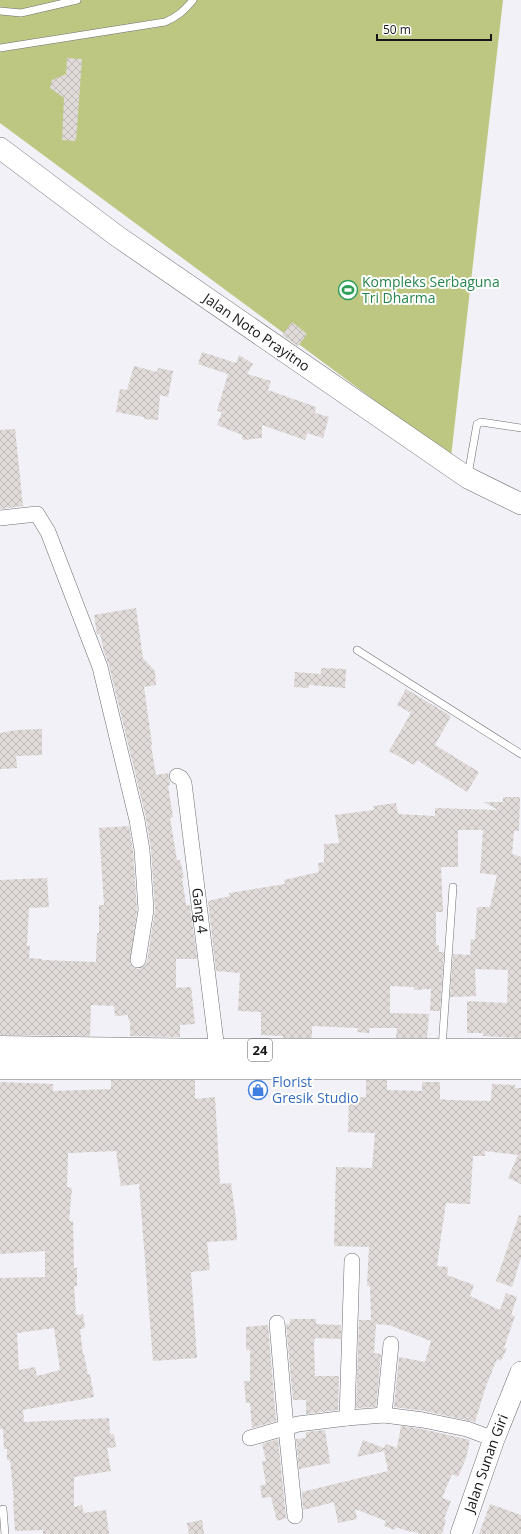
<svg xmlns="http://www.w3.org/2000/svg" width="521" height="1534" font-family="'Open Sans',sans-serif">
<defs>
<pattern id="building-cross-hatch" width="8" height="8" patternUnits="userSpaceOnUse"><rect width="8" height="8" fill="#e0dad8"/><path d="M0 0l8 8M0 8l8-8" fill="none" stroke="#bfbab9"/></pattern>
</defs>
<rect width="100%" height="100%" fill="#f1f1f7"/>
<path fill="#bec781" d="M0 0H503L451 457 0 123Z"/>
<g fill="url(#building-cross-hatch)" fill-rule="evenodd">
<path d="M67 58 82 59 76 141 62 140 64 98 50 88 52 80 66 74Z"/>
<path d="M292 322 307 334 298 346 282 335Z"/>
<path d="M202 352 236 363 239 355 253 364 247 374 271 381 268 390 316 407 315 413 329 417 323 438 307 433 305 440 262 425V438L243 440 242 435 217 425 222 412 217 411 228 374 198 364Z"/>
<path d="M134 366 157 372 158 368 173 371 168 397 160 395 158 420 144 419V417L116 412 120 389 127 390Z"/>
<path d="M15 429 23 506 0 509V430Z"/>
<path d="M136 608 143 658 155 671 156 685 144 687 152 744 151 745 156 775 168 773 170 785 168 786 173 817 170 818 177 860H180L184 878H182L186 905H190L197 959H176V988L191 987 195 1024 180 1025V1037L130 1036V1020H128V1015L115 1016 114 1006 91 1005 90 1036 0 1035V880L47 878 49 907 29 908 27 946H30L29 958 42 959V960L96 962 97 933H99V905H104L99 828 129 826 133 851 137 910 130 963 133 967 137 969 142 968 147 962 155 910 151 849 146 818 109 665 104 652 100 634H97L94 615Z"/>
<path d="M321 668 346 669 345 688 309 685V688L294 687 295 672 321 674Z"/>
<path d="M406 689 451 716 435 745 479 772 467 792 417 760 414 765 389 751 411 713 397 705Z"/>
<path d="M42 729V755L16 756 17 768 0 769V733L17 730Z"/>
<path d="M503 797H520L519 831H514L512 854 521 857V1038L483 1036V1033H467V1001L507 1003 508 970 475 969 476 996 450 997 453 954 470 955 471 939 475 940 477 907H490L497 875 480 873 483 830H458V867H441L443 912H436V946L439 945V952H444L440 1011H430L431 989 414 990V987L390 986V1013L429 1014 427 1038H396L397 1028H370L369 1033 357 1032 358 1028 312 1026V1038H283V1036L261 1035V1012L238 1011 240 973 216 971 208 901 230 896 229 893 285 884 284 880 319 872 318 863 324 862V844L339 843 335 815 374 810 373 806 396 803 398 814 435 816V808L498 810 484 802H503Z"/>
<path d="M111 1080H195V1099L215 1097 220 1184 231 1183 236 1219 237 1240 207 1242 210 1270 191 1272 197 1358 153 1361 139 1184 121 1186 116 1151 68 1153 67 1187 72 1188 69 1221H73L74 1268H77V1286H74L76 1315 83 1314 85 1328 80 1329 83 1355 84 1354 88 1375 90 1374 94 1397 23 1410 24 1422 109 1418 110 1434H114L116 1447 107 1448 111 1471 74 1477V1507L82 1505 84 1513 106 1510 109 1534H43V1530L15 1531 13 1501 14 1500 10 1460H7V1449H4L3 1429H0V1278L45 1277V1251L0 1254V1082L53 1084V1091L111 1089ZM54 1328 60 1370 37 1376 35 1367 19 1370 17 1333Z"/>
<path d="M366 1080H387V1090L422 1091V1082H440V1099L448 1100 491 1101 492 1084 515 1085V1088H521V1184L508 1178 518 1155 485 1151V1156H473L470 1204 446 1203 441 1236 437 1266 448 1267 447 1275 474 1285 470 1296 500 1310 506 1293 517 1297 511 1315 515 1316 504 1348H507L501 1361 497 1359 486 1386 475 1422 425 1411 394 1407 399 1357 425 1362 431 1341 389 1325 376 1324 374 1353 381 1354 376 1407 356 1408 359 1320H371L370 1286H367L369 1247 334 1246 336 1167 372 1168 375 1133 348 1132 349 1097H366Z"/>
<path d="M519 1215 521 1216V1258L512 1287 496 1281Z"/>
<path d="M290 1319H316V1324L341 1325V1339L315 1338 314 1343 315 1376H339L338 1410 306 1414V1400H293L286 1324H290Z"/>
<path d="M268 1325 276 1421 252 1428 250 1403H246L244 1381H250V1350H246V1327Z"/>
<path d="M401 1426 422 1429 470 1440 466 1458 458 1477 452 1474 442 1498 451 1501 444 1519 446 1520 442 1534H421L411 1531 410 1532 396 1527 395 1530 384 1526 386 1521 355 1509 357 1519 338 1523 334 1502 303 1510 302 1492 388 1471 384 1451 357 1457 363 1440 384 1448 386 1444 397 1448Z"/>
<path d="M325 1430 330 1463 299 1469 296 1439 306 1438V1432Z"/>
<path d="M278 1439 286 1518 277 1521 271 1497 262 1498 260 1486 266 1484 262 1461H266L262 1444Z"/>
<path d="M490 1504 521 1515V1534H479Z"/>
<path d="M202 1520 204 1534H189L187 1523Z"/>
</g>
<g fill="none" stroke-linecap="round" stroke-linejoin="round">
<g stroke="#6e6e73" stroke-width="8">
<g id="lane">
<path d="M0 11 21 13 77 0"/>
<path d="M0 48 165 22C177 17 184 11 193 0"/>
<path d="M468 475 477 424 481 422 521 428"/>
<path d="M357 650 521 754"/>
<path d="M442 1048 453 887"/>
<path d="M3 1509 5 1534"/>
</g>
</g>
<g stroke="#6e6e73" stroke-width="16">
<g id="street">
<path d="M0 518 37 514 48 532 100 667 137 820 142 850 146 910 138 960"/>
<path id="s1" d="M177 776 181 778 184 783 217 1050"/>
<path d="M277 1323 286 1428 295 1516"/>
<path d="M384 1415 391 1344"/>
<path d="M347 1418 352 1261"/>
<path d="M250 1438 298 1424 347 1418 384 1415 423 1420 467 1429 494 1439"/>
</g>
</g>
<g stroke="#6e6e73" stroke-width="22">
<g id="secondary">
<path id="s2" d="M0 148 117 236 468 478 521 504"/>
<path id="s3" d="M461 1534 494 1439 521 1372"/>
</g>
</g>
<g stroke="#6e6e73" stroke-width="23">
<g id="highway">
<path d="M0 1047 217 1050H521"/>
<path d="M0 1068H521"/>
</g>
</g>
<use href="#lane" stroke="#fff" stroke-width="7"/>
<use href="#street" stroke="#fff" stroke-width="15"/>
<use href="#secondary" stroke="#fff" stroke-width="21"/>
<use href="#highway" stroke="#fff" stroke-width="22"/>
</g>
<defs>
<g id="stadium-ring" transform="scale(1)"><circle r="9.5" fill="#fff" stroke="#2e9e5b" stroke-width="1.5"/><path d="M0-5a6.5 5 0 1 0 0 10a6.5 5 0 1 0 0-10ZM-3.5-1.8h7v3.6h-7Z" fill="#2e9e5b"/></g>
<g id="shop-ring" transform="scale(1)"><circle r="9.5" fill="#fff" stroke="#3f7fe0" stroke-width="1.5"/><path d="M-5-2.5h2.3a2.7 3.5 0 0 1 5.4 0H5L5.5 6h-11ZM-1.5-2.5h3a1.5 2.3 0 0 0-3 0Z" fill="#3f7fe0"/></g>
</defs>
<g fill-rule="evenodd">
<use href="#stadium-ring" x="348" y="290"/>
<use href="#shop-ring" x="258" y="1090"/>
</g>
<g text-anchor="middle" stroke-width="4" stroke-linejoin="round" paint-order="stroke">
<rect fill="#fff" stroke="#5d5d5e" stroke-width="1" x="248" y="1039" width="24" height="22" rx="3"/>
<g font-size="13" font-weight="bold" fill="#171719">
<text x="260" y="1055">24</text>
</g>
<g font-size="14" fill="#27864d" stroke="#fff" text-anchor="start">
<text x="362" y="287">Kompleks Serbaguna<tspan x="362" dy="16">Tri Dharma</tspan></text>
</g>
<g font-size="14" fill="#171719" stroke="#fff">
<text dy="5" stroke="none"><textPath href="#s2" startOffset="316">Jalan Noto Prayitno</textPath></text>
<text dy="5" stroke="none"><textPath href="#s1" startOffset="139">Gang 4</textPath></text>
<text dy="5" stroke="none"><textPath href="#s3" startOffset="75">Jalan Sunan Giri</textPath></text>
</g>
<g font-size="14" fill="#366cbe" stroke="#fff" text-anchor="start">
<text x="272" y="1087">Florist<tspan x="272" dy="16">Gresik Studio</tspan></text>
</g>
</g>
<path d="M377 34v6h114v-6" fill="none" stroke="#171719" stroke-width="2"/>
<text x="383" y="34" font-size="12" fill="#171719" stroke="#ffffff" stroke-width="3" paint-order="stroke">50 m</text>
</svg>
